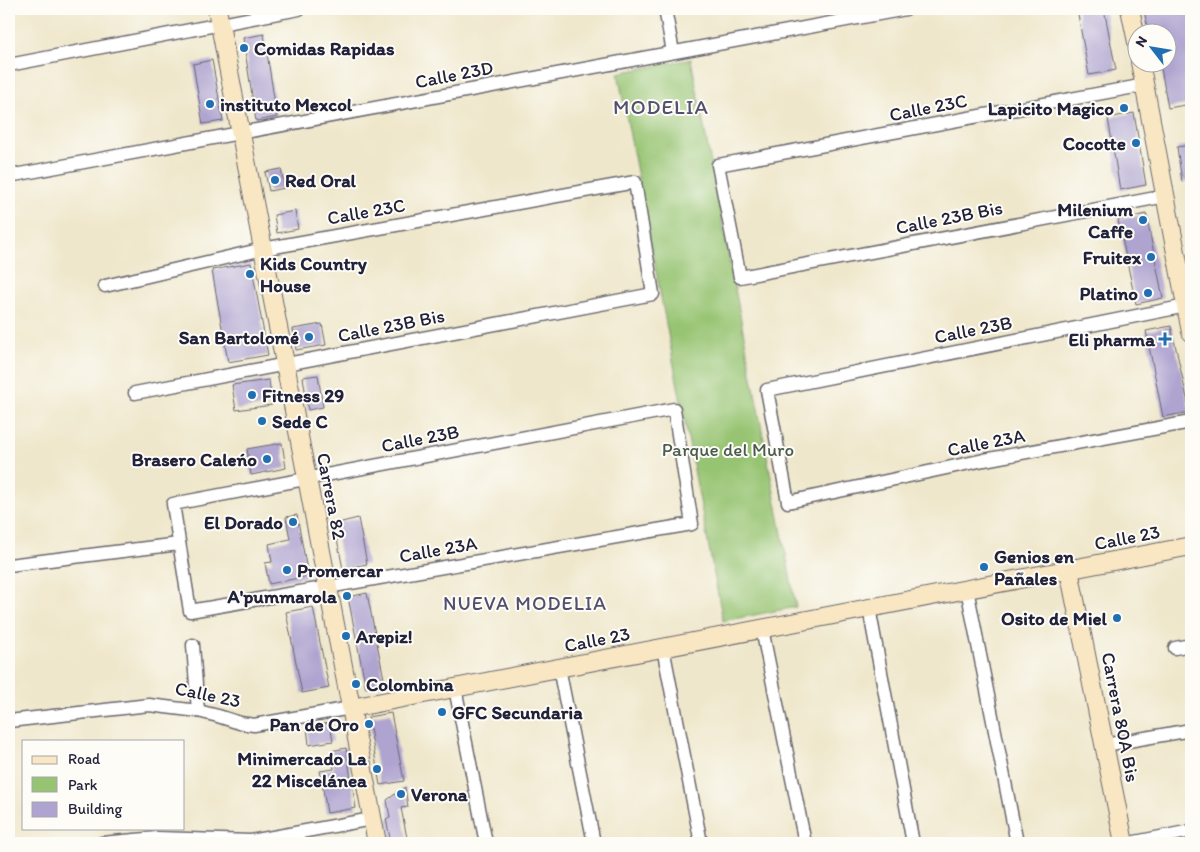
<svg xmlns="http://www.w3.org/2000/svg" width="1200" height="852" font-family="Itim,sans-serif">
<rect width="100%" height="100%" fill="#fdfcf7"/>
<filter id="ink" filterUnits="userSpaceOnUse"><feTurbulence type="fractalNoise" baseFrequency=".02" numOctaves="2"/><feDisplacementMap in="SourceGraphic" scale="10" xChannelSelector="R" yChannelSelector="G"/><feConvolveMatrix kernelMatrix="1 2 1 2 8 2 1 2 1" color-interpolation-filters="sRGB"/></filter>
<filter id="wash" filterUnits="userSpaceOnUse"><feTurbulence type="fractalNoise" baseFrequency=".0096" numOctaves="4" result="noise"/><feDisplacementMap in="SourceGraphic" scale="20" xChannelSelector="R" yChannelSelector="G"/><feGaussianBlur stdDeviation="1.12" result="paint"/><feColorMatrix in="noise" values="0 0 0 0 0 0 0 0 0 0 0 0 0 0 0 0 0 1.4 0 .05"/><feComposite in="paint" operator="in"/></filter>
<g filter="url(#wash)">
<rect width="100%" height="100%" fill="#efe7cb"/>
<path fill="#97c472" stroke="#5c7356" d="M691 59 796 607 723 621 618 73Z"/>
<g id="blocks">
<g fill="#afa4d0">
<path d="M1077 9H1104L1116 70 1089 75Z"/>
<path d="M1144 9H1189V11H1191V104L1168 108 1160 62H1168V32H1148Z"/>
<path d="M264 34 277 117 256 121 243 38Z"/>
<path d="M212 60 223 121 203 124 193 64Z"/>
<path d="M1134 113 1146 185 1120 190 1108 118Z"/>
<path d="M1191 145V180L1182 182 1177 147Z"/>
<path d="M281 169 285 188 269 191 265 172Z"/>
<path d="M295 211 298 229 277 233 274 215Z"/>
<path d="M1146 214 1163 298 1136 304 1118 220Z"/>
<path d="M251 263 268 355 228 362 212 270Z"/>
<path d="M322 324 326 345 296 350 293 329Z"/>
<path d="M1171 326 1190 412 1163 417 1146 331Z"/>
<path d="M318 375 323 407 308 410 303 377Z"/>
<path d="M269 380 272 405 236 410 232 385Z"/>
<path d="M282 443 286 468 251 475 247 449Z"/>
<path d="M297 515 308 576 269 584 265 563 272 562 269 544 290 539 286 517Z"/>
<path d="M358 518 367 564 343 569 334 524Z"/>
<path d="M367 593 385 684 366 688 348 597Z"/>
<path d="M313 607 329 688 302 693 286 612Z"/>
<path d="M391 713 404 781 380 785 368 717Z"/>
<path d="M330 723 333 741 309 745 307 727Z"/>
<path d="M346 748 356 808 327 813 320 771 334 769 331 751Z"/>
<path d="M405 787 408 807 401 808 408 843H391L386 819 390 818 387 800Z"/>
</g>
</g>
</g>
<g filter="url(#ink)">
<use href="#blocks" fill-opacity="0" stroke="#6a676d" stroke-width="1"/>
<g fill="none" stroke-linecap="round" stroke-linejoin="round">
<g stroke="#6a676d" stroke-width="15">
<g id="street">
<path d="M665 9 673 52"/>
<path d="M9 65 299 9"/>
<path d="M1145 85 718 165 740 277 1166 196"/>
<path d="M9 176 906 9"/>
<path d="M105 286 263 249 635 182 653 294 135 393"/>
<path d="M1186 306 767 390 788 502 984 460 1191 422"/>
<path d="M674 409 692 524 190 611 173 504Z"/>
<path d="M9 565 179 544"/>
<path d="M967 589 1017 843"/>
<path d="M869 608 913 843"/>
<path d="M762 629 805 843"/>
<path d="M193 645 198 711"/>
<path d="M663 648 701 843"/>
<path d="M1175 648 1191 645"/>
<path d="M559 668 594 843"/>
<path d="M455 688 486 843"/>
<path d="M9 721 149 705 198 711 218 716 240 723 254 725 351 708"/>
<path d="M1105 745 1191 730"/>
<path d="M102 843 157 838 251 841 372 819"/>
<path d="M1130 843 1191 831"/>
</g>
</g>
<g stroke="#6a676d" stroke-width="20">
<g id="secondary">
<path d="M217 9 377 843"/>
<path d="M1130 9 1138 47"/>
<path d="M1140 62 1191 332"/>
<path d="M1069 570 1124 843"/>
<path d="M351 708 1191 546"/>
</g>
</g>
<use href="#street" stroke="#fff" stroke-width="12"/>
<use href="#secondary" stroke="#f9e7c3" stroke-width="18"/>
</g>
</g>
<g fill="#1f6fb2" stroke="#fdfcf7" stroke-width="2">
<circle cx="244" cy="48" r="5"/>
<circle cx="210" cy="104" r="5"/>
<circle cx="1124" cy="108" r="5"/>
<circle cx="1136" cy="143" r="5"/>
<circle cx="275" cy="180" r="5"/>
<circle cx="1143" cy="220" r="5"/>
<circle cx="1151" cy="257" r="5"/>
<circle cx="250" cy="274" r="5"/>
<circle cx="1148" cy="293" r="5"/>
<circle cx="309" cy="337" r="5"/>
<path d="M1162.5 331.5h5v5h5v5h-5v5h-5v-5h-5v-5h5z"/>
<circle cx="252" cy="395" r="5"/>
<circle cx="262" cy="421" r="5"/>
<circle cx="267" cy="459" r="5"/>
<circle cx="293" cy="522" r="5"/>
<circle cx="984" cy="567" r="5"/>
<circle cx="287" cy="570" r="5"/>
<circle cx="347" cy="596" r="5"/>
<circle cx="1117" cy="618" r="5"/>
<circle cx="346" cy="636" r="5"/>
<circle cx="356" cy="684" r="5"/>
<circle cx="442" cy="712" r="5"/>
<circle cx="369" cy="724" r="5"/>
<circle cx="377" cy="769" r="5"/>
<circle cx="401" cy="794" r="5"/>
</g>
<g text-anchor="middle" stroke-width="4" stroke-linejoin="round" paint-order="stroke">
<g font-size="19" font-weight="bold" fill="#22223b" stroke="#fdfcf7" text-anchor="end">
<text x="254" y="55" text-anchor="start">Comidas Rapidas</text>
<text x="220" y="111" text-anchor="start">instituto Mexcol</text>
<text x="1114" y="115">Lapicito Magico</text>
<text x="1126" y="150">Cocotte</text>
<text x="285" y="187" text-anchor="start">Red Oral</text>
<text x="1133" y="216">Milenium<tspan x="1133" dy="22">Caffe</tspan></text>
<text x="1141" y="264">Fruitex</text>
<text x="260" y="270" text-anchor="start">Kids Country<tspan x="260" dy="22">House</tspan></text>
<text x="1138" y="300">Platino</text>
<text x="299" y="344">San Bartolomé</text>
<text x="1155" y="346">Eli pharma</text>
<text x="262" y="402" text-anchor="start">Fitness 29</text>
<text x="272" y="428" text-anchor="start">Sede C</text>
<text x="257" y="466">Brasero Caleńo</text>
<text x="283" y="529">El Dorado</text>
<text x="994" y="563" text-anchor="start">Genios en<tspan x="994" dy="22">Pañales</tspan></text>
<text x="297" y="577" text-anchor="start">Promercar</text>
<text x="337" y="603">A'pummarola</text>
<text x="1107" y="625">Osito de Miel</text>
<text x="356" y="643" text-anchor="start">Arepiz!</text>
<text x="366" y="691" text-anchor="start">Colombina</text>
<text x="452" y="719" text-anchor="start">GFC Secundaria</text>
<text x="359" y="731">Pan de Oro</text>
<text x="367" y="765">Minimercado La<tspan x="367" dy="22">22 Miscelánea</tspan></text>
<text x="411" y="801" text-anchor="start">Verona</text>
</g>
<g font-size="19" fill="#22223b" stroke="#fdfcf7">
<text transform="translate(454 74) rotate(-11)" y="7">Calle 23D</text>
<text transform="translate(928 107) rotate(-11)" y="7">Calle 23C</text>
<text transform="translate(366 211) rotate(-10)" y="7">Calle 23C</text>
<text transform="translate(949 217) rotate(-11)" y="7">Calle 23B Bis</text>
<text transform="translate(391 325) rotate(-11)" y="7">Calle 23B Bis</text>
<text transform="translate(973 329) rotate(-11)" y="7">Calle 23B</text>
<text transform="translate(420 438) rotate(-11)" y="7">Calle 23B</text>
<text transform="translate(986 442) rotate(-11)" y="7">Calle 23A</text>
<text transform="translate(332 496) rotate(79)" y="7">Carrera 82</text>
<text transform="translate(1127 537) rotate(-11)" y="7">Calle 23</text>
<text transform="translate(438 549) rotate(-10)" y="7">Calle 23A</text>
<text transform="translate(597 639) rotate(-11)" y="7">Calle 23</text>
<text transform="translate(208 694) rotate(12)" y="7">Calle 23</text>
<text transform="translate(1121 717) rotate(79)" y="7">Carrera 80A Bis</text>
</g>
<g font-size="19" fill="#4b5b4e" stroke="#fdfcf7">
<text x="728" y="456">Parque del Muro</text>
</g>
<g font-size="20" letter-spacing="1" fill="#53506f" stroke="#fdfcf7">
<text x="525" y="610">NUEVA MODELIA</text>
</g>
<g font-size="21" letter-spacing="1" fill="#53506f" stroke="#fdfcf7">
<text x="661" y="114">MODELIA</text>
</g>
</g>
<rect width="1200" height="852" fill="none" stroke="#fdfcf7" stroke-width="30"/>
<rect x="22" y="740" width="162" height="90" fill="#fdfcf7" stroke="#a5a5ac"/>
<rect x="32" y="756" width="25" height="8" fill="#f9e7c3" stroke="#a5a5ac"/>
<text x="68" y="764" font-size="15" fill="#22223b">Road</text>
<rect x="32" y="777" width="25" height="15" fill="#97c472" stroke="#a5a5ac"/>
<text x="68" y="790" font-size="15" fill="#22223b">Park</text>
<rect x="32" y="802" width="25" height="15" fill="#afa4d0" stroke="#a5a5ac"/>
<text x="68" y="814" font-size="15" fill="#22223b">Building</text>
<g transform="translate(1152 48) rotate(301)"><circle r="24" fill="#fdfcf7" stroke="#a5a5ac"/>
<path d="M0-4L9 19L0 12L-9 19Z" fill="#1f6fb2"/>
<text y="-8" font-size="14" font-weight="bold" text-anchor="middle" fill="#22223b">N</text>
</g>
</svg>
